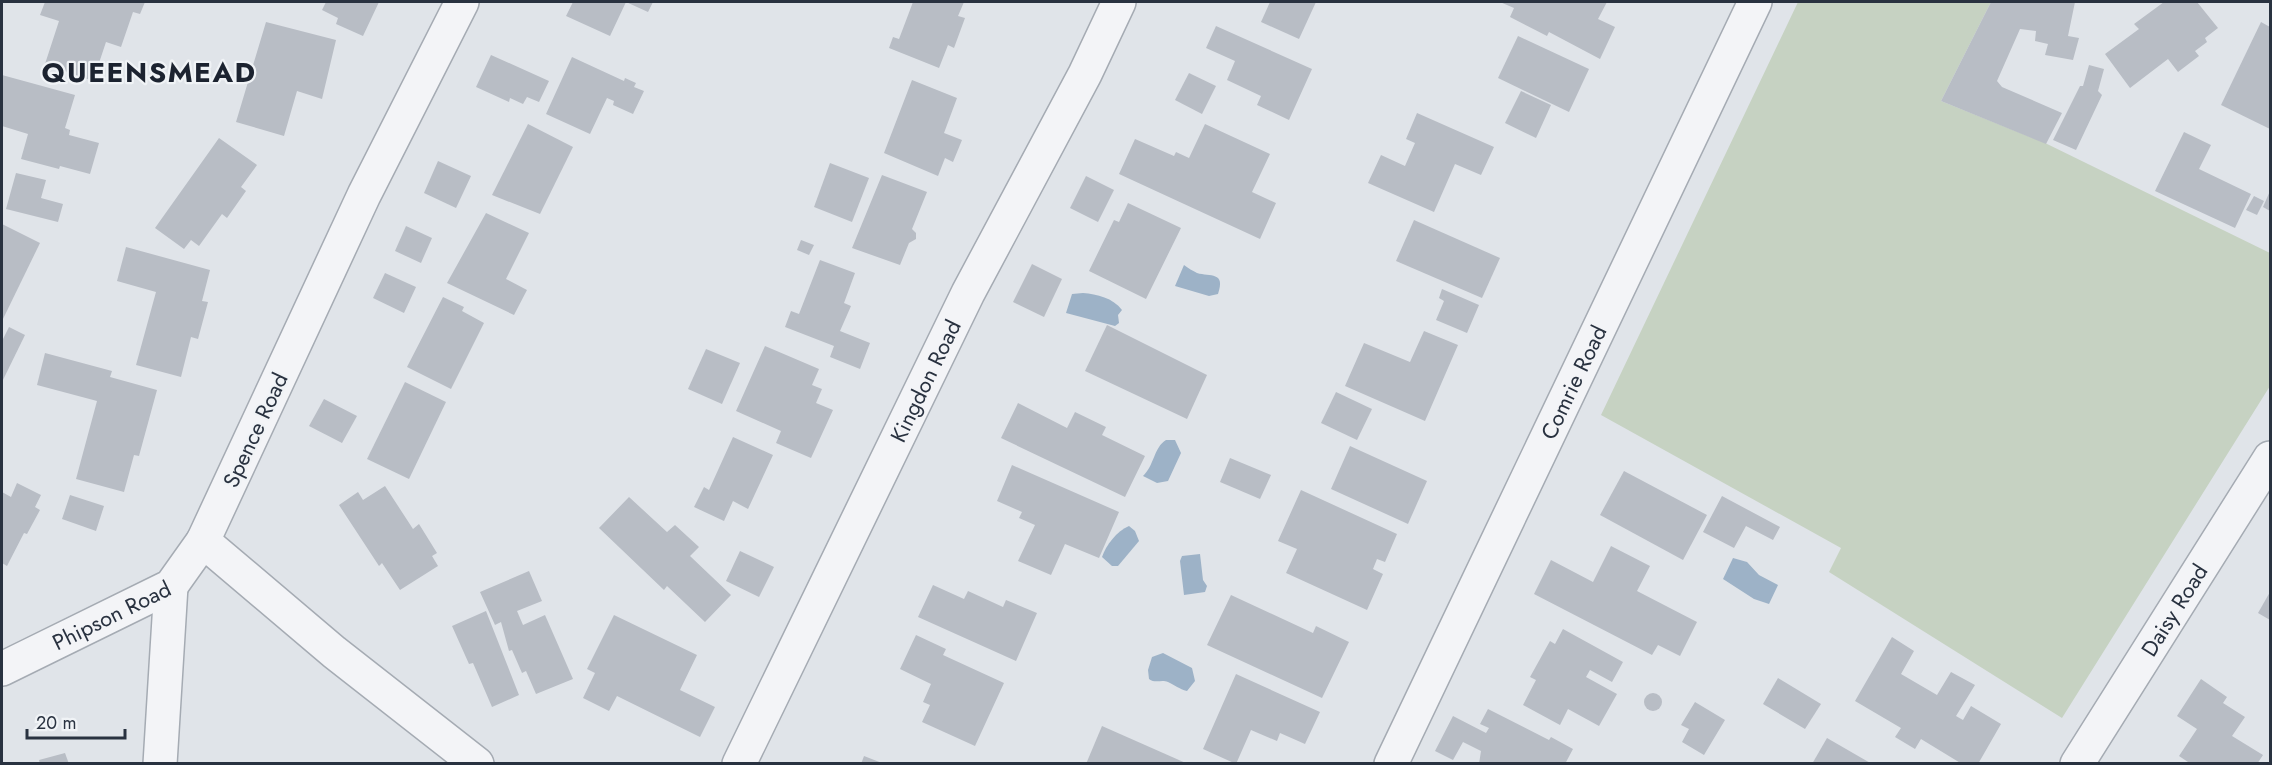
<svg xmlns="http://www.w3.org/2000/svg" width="2272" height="765" font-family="Jost,sans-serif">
<rect width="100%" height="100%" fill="#e0e4e9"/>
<path fill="#c6d2c2" d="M1798 2H1991L1941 101 2043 142 2270 253V386L2062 718 1829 572 1841 548 1601 415Z"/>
<g fill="#9db2c7">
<path d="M1184 265C1188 268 1193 271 1197 273 1210 277 1226 271 1218 294L1209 296 1175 286Z"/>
<path d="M1083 293C1097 294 1113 298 1122 310L1118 315 1119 323 1115 326 1066 313 1072 294Z"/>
<path d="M1166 440H1175L1181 453 1168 481 1157 483 1143 476C1154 466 1154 447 1166 440Z"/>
<path d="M1129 526 1135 531 1139 541 1118 566H1112L1102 557C1106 545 1117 531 1129 526Z"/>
<path d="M1200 554 1203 580 1207 586 1205 592 1184 595 1180 561 1182 556Z"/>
<path d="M1733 558 1747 562 1759 575 1778 585 1769 604 1754 599 1723 579Z"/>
<path d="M1163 653 1192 668 1195 681 1187 691C1179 689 1175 685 1168 682 1161 679 1156 684 1149 679L1148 670 1152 657Z"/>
</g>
<g fill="#b8bdc5">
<path d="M45 2H145L140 14 133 12 121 47 106 42 93 81 45 64 59 21 40 15Z"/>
<path d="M326 2H379L363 36 336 24 338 18 322 10Z"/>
<path d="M573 2H653L648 12 626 2 610 36 566 16Z"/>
<path d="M913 2H964L958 16 965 18 954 48 948 45 939 68 889 48 893 37 899 39Z"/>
<path d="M1270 2H1316L1299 39 1261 22Z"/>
<path d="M1500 2H1607L1598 19 1615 27 1600 59 1549 32 1547 36 1510 17 1514 8Z"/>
<path d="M1991 2H2075L2068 36 2079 38 2073 60 2045 55 2048 44 2035 41 2036 31 2020 29 1997 81 2002 87 2062 113 2046 144 1941 101Z"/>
<path d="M2164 2H2197L2218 28 2205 38 2207 42 2195 51 2199 56 2178 72 2168 59 2130 88 2105 54 2139 29 2134 24Z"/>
<path d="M266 22 336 40 322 99 297 91 284 136 236 122Z"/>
<path d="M2261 22 2270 27V129L2221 105Z"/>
<path d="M1216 26 1312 69 1289 120 1257 105 1261 96 1227 80 1235 61 1206 48Z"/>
<path d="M1518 36 1589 69 1569 112 1498 78Z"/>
<path d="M491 55 549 81 539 102 527 97 523 104 510 98 509 102 476 87Z"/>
<path d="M572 57 624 81 625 78 636 83 634 87 644 91 633 114 613 105 614 101 607 98 590 134 546 114Z"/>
<path d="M2089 65 2104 69 2098 91 2102 95 2076 150 2053 140 2080 86H2083Z"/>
<path d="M1189 73 1216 86 1202 114 1175 100Z"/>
<path d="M2 75 75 95 65 128 70 130 69 135 99 143 90 174 60 166 59 169 21 159 28 134 2 126Z"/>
<path d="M912 80 957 98 944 133 962 140 953 162 945 158 938 176 884 153Z"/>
<path d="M1521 91 1551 105 1536 138 1505 123Z"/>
<path d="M1417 113 1494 147 1481 175 1455 164 1434 212 1368 183 1381 155 1405 166 1415 143 1406 139Z"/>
<path d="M528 124 573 147 540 214 492 195Z"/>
<path d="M1205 124 1270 154 1252 192 1276 203 1260 239 1119 174 1135 139 1174 156 1176 152 1189 158Z"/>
<path d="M2184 132 2211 145 2199 169 2251 194 2235 228 2155 191Z"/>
<path d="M219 138 257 165 241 187 246 191 227 218 222 214 199 246 191 240 184 249 155 228Z"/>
<path d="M438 161 471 176 456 208 424 193Z"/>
<path d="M830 163 869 178 852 222 814 207Z"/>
<path d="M16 173 46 180 41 198 63 204 58 222 6 209Z"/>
<path d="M882 175 927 192 912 229 916 233V239L909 243 900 265 852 248Z"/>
<path d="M1086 176 1114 190 1098 222 1070 208Z"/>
<path d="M2270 191V211L2263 207Z"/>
<path d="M2254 196 2264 201 2257 215 2246 210Z"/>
<path d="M1128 203 1181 228 1146 299 1089 271 1114 220 1119 222Z"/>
<path d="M486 213 529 233 506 279 527 290 514 315 447 283Z"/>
<path d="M1414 220 1500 258 1482 298 1396 261Z"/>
<path d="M2 224 40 243 2 321Z"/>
<path d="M406 226 432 238 421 263 395 251Z"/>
<path d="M801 240 814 245 809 255 797 250Z"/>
<path d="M126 247 210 270 202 301 208 302 198 339 191 337 181 377 136 365 156 292 117 281Z"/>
<path d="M820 260 855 273 844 303 851 306 840 331 870 343 860 369 830 357 834 346 785 327 791 311 799 314Z"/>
<path d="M1032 264 1062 279 1044 317 1013 302Z"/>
<path d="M385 273 416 287 404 313 373 298Z"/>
<path d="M1442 289 1479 305 1467 333 1436 320 1444 301 1439 298Z"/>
<path d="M443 297 464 307 462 311 484 323 451 389 407 367Z"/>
<path d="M1107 325 1207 375 1187 419 1085 371Z"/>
<path d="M9 327 25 335 2 382V341Z"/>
<path d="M1424 331 1458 345 1425 421 1345 386 1364 343 1410 362Z"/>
<path d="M765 346 819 369 812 385 822 389 816 403 833 410 811 458 776 443 781 431 736 411Z"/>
<path d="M706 349 740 363 722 404 688 389Z"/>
<path d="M45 353 112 371 110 377 157 390 139 456 134 455 124 492 76 479 97 401 37 385Z"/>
<path d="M405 382 446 402 409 479 367 459Z"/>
<path d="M1336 392 1372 409 1357 440 1321 423Z"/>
<path d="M324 399 357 416 342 443 309 426Z"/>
<path d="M1018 403 1067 428 1075 412 1106 427 1102 435 1145 456 1125 497 1001 438Z"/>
<path d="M733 437 773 455 748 509 733 501 724 521 694 507 704 487 709 490Z"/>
<path d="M1350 446 1427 481 1408 524 1331 489Z"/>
<path d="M1230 458 1271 475 1260 499 1220 482Z"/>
<path d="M1012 465 1119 512 1099 558 1065 544 1051 575 1018 561 1035 525 1019 518 1022 512 997 501Z"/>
<path d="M1624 471 1707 515 1683 560 1600 515Z"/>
<path d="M17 483 41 495 35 507 40 510 27 534 24 533 7 566 2 563V492L11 497Z"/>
<path d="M385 486 413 529 419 524 437 553 432 556 438 566 400 590 382 563 379 566 339 505 358 492 363 500Z"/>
<path d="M1301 490 1397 534 1385 562 1377 559 1373 569 1383 574 1367 610 1286 573 1297 549 1278 541Z"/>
<path d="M70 495 104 506 96 531 62 519Z"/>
<path d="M1722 496 1780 527 1773 540 1746 526 1734 548 1703 532Z"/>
<path d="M629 497 667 532 675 525 699 547 690 556 731 595 705 622 667 586 664 590 599 528Z"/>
<path d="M1611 546 1650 566 1637 591 1697 622 1680 656 1658 645 1652 655 1534 594 1551 560 1593 582Z"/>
<path d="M740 551 774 567 759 597 726 581Z"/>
<path d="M529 571 542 601 517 611 523 625 545 615 573 679 536 694 526 671 522 673 512 650 509 651 501 622 495 625 480 592Z"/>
<path d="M933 585 964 599 968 591 1003 607 1006 600 1037 613 1016 661 918 617Z"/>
<path d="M2270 592V620L2258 613Z"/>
<path d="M1231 595 1313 633 1316 626 1349 642 1322 698 1207 645Z"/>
<path d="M486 611 519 695 492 707 473 663 469 664 452 626Z"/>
<path d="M614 615 697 655 680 690 715 707 700 737 617 696 609 711 583 698 595 673 587 669Z"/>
<path d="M1563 629 1623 662 1612 682 1590 670 1586 677 1617 694 1599 726 1568 709 1560 725 1523 705 1536 680 1530 677 1550 641 1555 644Z"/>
<path d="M916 635 946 649 943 655 1004 683 975 746 922 722 930 705 923 702 931 684 900 669Z"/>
<path d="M1892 637 1914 651 1901 674 1937 695 1951 672 1975 685 1956 716 1963 720 1971 706 2001 724 1978 764H1962L1921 739 1915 749 1895 737 1901 728 1855 701Z"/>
<path d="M1236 674 1320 712 1305 744 1280 733 1277 741 1251 730 1236 764 1203 749Z"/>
<path d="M1778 678 1821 704 1805 729 1763 704Z"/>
<path d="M2201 679 2227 697 2223 703 2245 717 2232 736 2263 755 2257 764H2191L2179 756 2197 729 2177 716Z"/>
<circle cx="1653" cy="702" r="9"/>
<path d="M1695 702 1725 720 1704 755 1682 742 1689 729 1681 725Z"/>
<path d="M1488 709 1549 740 1551 737 1573 749 1565 764H1479L1481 751 1463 742 1453 760 1435 751 1453 716 1486 733 1489 728 1480 724Z"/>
<path d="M1102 726 1188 764H1086Z"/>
<path d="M1827 738 1872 764H1812Z"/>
<path d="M65 753 69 764H40L39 760Z"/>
<path d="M864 756 882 763V764H861Z"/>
</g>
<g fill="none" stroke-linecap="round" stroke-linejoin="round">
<g stroke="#a5abb3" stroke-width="36">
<g id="street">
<path d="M462 2 364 195 203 541 334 652 477 764"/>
<path id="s1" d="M2 669 171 586 203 541"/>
<path d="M160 764 171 586"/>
<path id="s2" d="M739 764 968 293 1085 74 1119 2"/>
<path id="s3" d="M1391 764 1755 2"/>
<path id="s4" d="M2077 764 2270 458"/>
</g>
</g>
<use href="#street" stroke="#f3f4f7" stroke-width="33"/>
</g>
<g text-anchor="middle" stroke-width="4.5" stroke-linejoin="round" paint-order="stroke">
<g font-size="22" fill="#293240" stroke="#f0f3f6">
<text dy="8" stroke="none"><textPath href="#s2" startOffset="426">Kingdon Road</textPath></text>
<text dy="8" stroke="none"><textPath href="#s3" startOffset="423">Comrie Road</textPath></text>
<text transform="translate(255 430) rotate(-65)" y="8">Spence Road</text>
<text dy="8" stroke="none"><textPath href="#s4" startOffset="182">Daisy Road</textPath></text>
<text dy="8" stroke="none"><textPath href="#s1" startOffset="122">Phipson Road</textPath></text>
</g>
<g font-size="28" font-weight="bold" letter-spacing="1.5" fill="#1c2330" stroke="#f0f3f6">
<text x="149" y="82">QUEENSMEAD</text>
</g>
</g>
<rect width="2272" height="765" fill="none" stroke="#293240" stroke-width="6"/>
<path d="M27 729v9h98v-9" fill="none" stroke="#293240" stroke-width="3"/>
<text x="36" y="729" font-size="18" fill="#293240" stroke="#f0f3f6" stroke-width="4.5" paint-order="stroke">20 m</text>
</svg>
